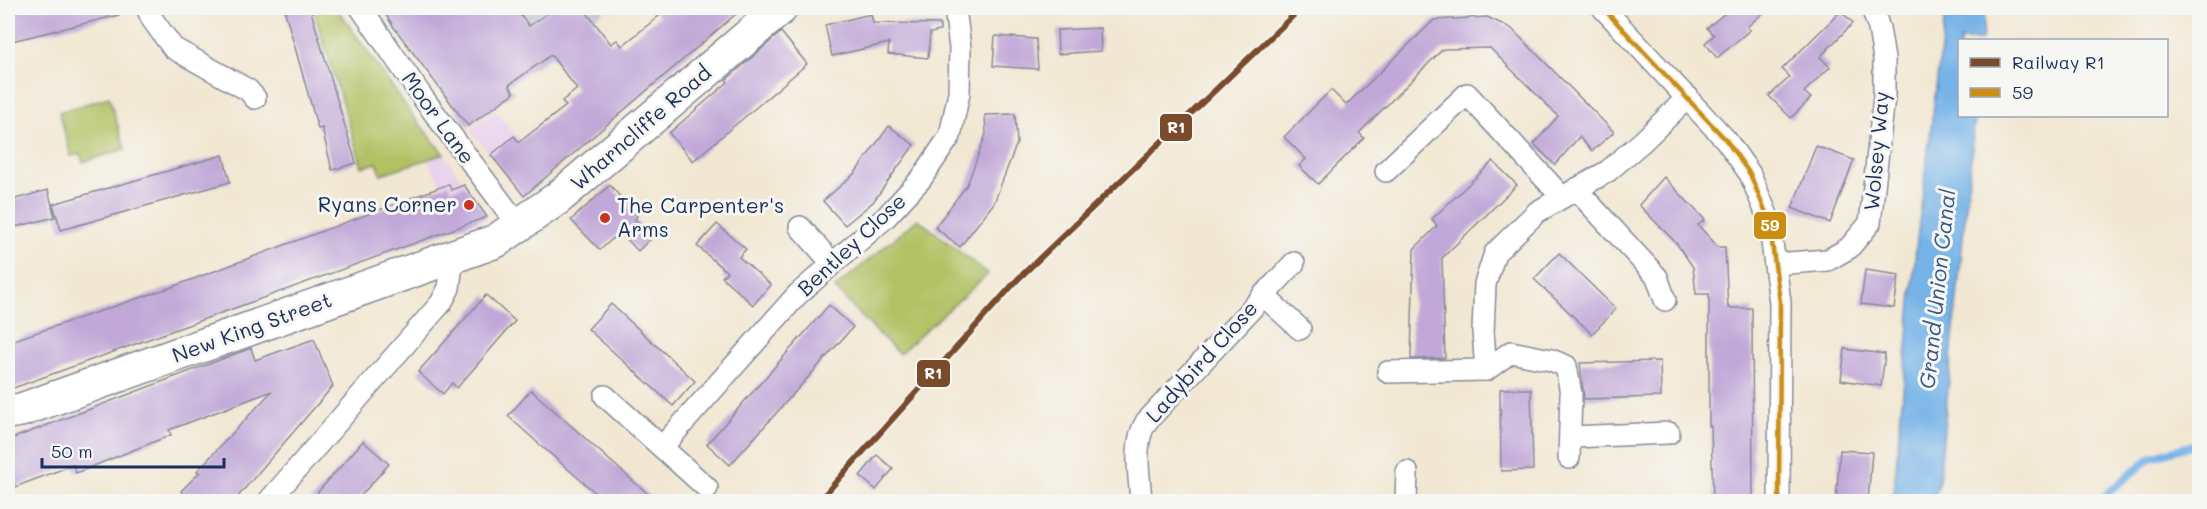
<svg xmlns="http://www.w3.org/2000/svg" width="2207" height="509" font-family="Mali,sans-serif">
<rect width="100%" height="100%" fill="#f6f6f2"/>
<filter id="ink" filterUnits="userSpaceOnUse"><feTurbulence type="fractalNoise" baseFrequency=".0167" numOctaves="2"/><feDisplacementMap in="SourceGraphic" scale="12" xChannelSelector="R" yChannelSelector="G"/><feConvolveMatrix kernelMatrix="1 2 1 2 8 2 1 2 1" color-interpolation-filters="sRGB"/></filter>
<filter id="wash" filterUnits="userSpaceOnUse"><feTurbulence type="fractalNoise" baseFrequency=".008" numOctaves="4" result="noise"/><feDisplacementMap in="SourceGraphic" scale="24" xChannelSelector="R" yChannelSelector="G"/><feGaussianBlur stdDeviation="1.35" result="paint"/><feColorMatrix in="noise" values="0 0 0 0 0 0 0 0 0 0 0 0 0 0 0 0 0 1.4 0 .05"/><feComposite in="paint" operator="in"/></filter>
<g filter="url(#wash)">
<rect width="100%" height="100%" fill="#f2e7d2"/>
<g fill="#e9d2ed">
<path d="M495 110 549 176 524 197 470 130Z"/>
<path d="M444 155 487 214 486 217 464 227 428 161Z"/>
</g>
<path fill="#c9bfd7" d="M490 8H600L604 11 570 38 571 42 535 68Z"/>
<g fill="#b2c163" stroke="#667860" stroke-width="1.5">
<path d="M313 8H337L409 111 444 154 381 174 377 163 362 167Z"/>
<path d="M109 97 125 149 83 162 80 154 71 156 59 112Z"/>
<path d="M918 219 988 274 899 354 862 317 835 288Z"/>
</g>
<path fill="#76b3e8" stroke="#4871a3" stroke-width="1.5" d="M1946 8H1985L1982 40H1960V116H1975L1939 480 1934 501H1893L1916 248Z"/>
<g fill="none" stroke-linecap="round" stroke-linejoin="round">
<path stroke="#76b3e8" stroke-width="8" d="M2097 502 2151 457 2200 443"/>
</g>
<g id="blocks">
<g fill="#c1a8d8">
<path d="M8 8H118L119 15 8 42Z"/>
<path d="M300 8H310L356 163 332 170 322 128 318 129 285 12Z"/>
<path d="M382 8H515L529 26 555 8H583L611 44 617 40 622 46 659 16 651 8H743L524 196 491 155 514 136 519 142 566 106 562 101 577 89 551 55 509 85 514 93 468 126 393 26Z"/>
<path d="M1731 8H1769L1747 27 1750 30 1717 58 1705 43 1714 35 1707 28Z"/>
<path d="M1841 11 1853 23 1820 57 1830 67 1804 92 1811 98 1791 118 1769 96 1790 77 1782 69Z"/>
<path d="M871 14 873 23 940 24V31L930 33 928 58 888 54 889 43 832 56 825 25Z"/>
<path d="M1487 17 1511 28 1614 132 1592 151 1579 137 1555 165 1534 144 1558 116 1490 48 1443 49 1359 133 1364 138 1318 184 1299 166 1306 159 1284 137 1331 90 1346 105 1434 20Z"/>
<path d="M1100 28 1101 51 1058 54 1057 30Z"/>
<path d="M781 32 807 64 693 161 669 133 728 82 726 80Z"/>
<path d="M995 36 1036 39 1038 69 993 66Z"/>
<path d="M1015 114 1017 143 994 203 960 247 935 227 967 185 986 134 985 115Z"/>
<path d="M889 126 914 145 873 202 845 225 823 201 855 173Z"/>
<path d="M1816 146 1854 160 1830 223 1792 208Z"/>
<path d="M223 155 230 182 61 230 53 204Z"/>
<path d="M1493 161 1517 185 1442 258 1445 358 1411 359 1414 249 1437 226 1432 219Z"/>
<path d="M1664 177 1705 220 1698 225 1718 247H1725L1728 308H1752L1753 501H1713L1711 426H1709V294H1696L1693 267 1677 244 1639 205Z"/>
<path d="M449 184 451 190 464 185 487 217 8 390V342L169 288Z"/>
<path d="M610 185 637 216 635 219 651 238 638 251 620 232 600 250 571 220Z"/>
<path d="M48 190 55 217 8 229V201Z"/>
<path d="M717 224 746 249 739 257 771 285 753 305 722 277 727 272 697 246Z"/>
<path d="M1559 253 1616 309 1592 334 1534 279Z"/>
<path d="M1865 270 1899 275 1894 308 1861 304Z"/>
<path d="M486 295 515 321 457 388 452 383 443 394 418 372Z"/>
<path d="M611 304 695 381 673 406 588 329Z"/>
<path d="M829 305 853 327 730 465 707 444Z"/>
<path d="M314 339 333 386 234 501H191L181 491 199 473 197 471 272 391 169 430 171 435 76 473 73 465 15 487 8 464V440L251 348 255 360Z"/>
<path d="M1845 349 1885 354 1881 386 1841 380Z"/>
<path d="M1660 361 1661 397 1584 399 1580 363Z"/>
<path d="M1500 389H1531L1533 470 1501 471Z"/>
<path d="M531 390 615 465 656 501H605L539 444 508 416Z"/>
<path d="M363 441 389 464 356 501H310Z"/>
<path d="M1840 450 1872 452 1868 501H1836Z"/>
<path d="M877 455 893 469 876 490 860 476Z"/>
</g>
</g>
</g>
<g filter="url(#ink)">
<use href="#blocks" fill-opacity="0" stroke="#868b98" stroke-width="1.5"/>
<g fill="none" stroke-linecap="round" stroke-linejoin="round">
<g stroke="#868b98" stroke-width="24">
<g id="minor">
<path d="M147 8 152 19 173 48 248 90 255 98"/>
<path d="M361 8 423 98 519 226"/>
<path d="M1603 8 1726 140 1750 174 1769 220 1780 302 1779 502"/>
<path d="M1386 171 1467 94 1562 197"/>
<path d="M1576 189 1657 277 1665 300"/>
<path d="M800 227 832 263"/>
<path d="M1775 264 1828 260 1849 248 1870 223 1884 97V59L1879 28 1872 8"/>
<path d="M1263 295 1300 329"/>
<path d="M1486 370 1483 332 1485 284 1495 253 1537 212 1608 171 1643 141 1688 97"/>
<path d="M1388 372 1486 370 1511 352 1551 360 1566 366 1571 394 1569 458"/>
<path d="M605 396 707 488"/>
<path d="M1571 437 1669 433"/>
<path d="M662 447 797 295 886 217 921 179 950 136 959 93 960 48 955 8"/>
<path d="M268 502 441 303 449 288 453 256"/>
<path d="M1141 502C1140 476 1132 445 1146 422L1294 263"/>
<path d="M1406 502 1407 472"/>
</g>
</g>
<g stroke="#868b98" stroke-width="36">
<path id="primary" d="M8 412 21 410 496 241 558 198 781 8"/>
</g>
<use href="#minor" stroke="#fff" stroke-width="21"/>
<use href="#primary" stroke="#fff" stroke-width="33"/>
<g stroke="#f6f6f2" stroke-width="9">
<path id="bus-1" d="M1603 8 1726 140 1750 174 1769 220 1780 302 1779 502"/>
</g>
<use href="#bus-1" stroke="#cb8e13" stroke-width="4.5"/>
<g stroke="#f6f6f2" stroke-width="10">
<path id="rail-1" d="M818 502 1018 279 1301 8"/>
</g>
<use href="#rail-1" stroke="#7a4b2a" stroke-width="6"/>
</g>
</g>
<g fill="#c8321e" stroke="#f6f6f2" stroke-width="2">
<circle cx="469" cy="205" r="6"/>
<circle cx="605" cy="218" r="6"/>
</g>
<g text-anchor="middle" stroke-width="6" stroke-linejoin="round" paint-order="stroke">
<g font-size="21" fill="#1b2f5e" stroke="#f6f6f2">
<text transform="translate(438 118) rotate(54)" y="7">Moor Lane</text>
<text transform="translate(641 128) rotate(-41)" y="7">Wharncliffe Road</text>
<text transform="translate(1877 151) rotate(-85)" y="7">Wolsey Way</text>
<text transform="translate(852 245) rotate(-43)" y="7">Bentley Close</text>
<text transform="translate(252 328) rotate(-20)" y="7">New King Street</text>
<text transform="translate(1202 362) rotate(-48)" y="7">Ladybird Close</text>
</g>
<g font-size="21" fill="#1b2f5e" stroke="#f6f6f2" text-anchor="end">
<text x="457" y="212">Ryans Corner</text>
<text x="617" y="213" text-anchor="start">The Carpenter's<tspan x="617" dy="24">Arms</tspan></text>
</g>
<g font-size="22" font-style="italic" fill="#365787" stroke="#f6f6f2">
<text transform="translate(1937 289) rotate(-84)" y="8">Grand Union Canal</text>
</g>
</g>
<g stroke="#f6f6f2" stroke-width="2">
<rect x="1159" y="113" width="34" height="29" rx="6" fill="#7a4b2a"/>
<rect x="1753" y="211" width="34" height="29" rx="6" fill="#cb8e13"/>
<rect x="916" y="359" width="35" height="29" rx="6" fill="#7a4b2a"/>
</g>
<g font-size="16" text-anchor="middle" font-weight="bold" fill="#fff">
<text x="1176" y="133">R1</text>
<text x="1770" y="231">59</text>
<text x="933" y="379">R1</text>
</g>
<rect width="2207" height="509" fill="none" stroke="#f6f6f2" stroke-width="30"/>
<rect x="1958" y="39" width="210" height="78" fill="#f6f6f2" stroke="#9ea6b7" stroke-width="1.5"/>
<rect x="1970" y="58" width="30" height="9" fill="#7a4b2a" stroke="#9ea6b7" stroke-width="1.5"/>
<text x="2012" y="69" font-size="18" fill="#1b2f5e">Railway R1</text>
<rect x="1970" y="88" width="30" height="9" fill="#cb8e13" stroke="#9ea6b7" stroke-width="1.5"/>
<text x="2012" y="99" font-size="18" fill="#1b2f5e">59</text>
<path d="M42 458v9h182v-9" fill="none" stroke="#1b2f5e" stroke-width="3"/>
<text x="51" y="458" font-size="18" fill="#1b2f5e" stroke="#f6f6f2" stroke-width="4.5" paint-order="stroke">50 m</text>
</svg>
